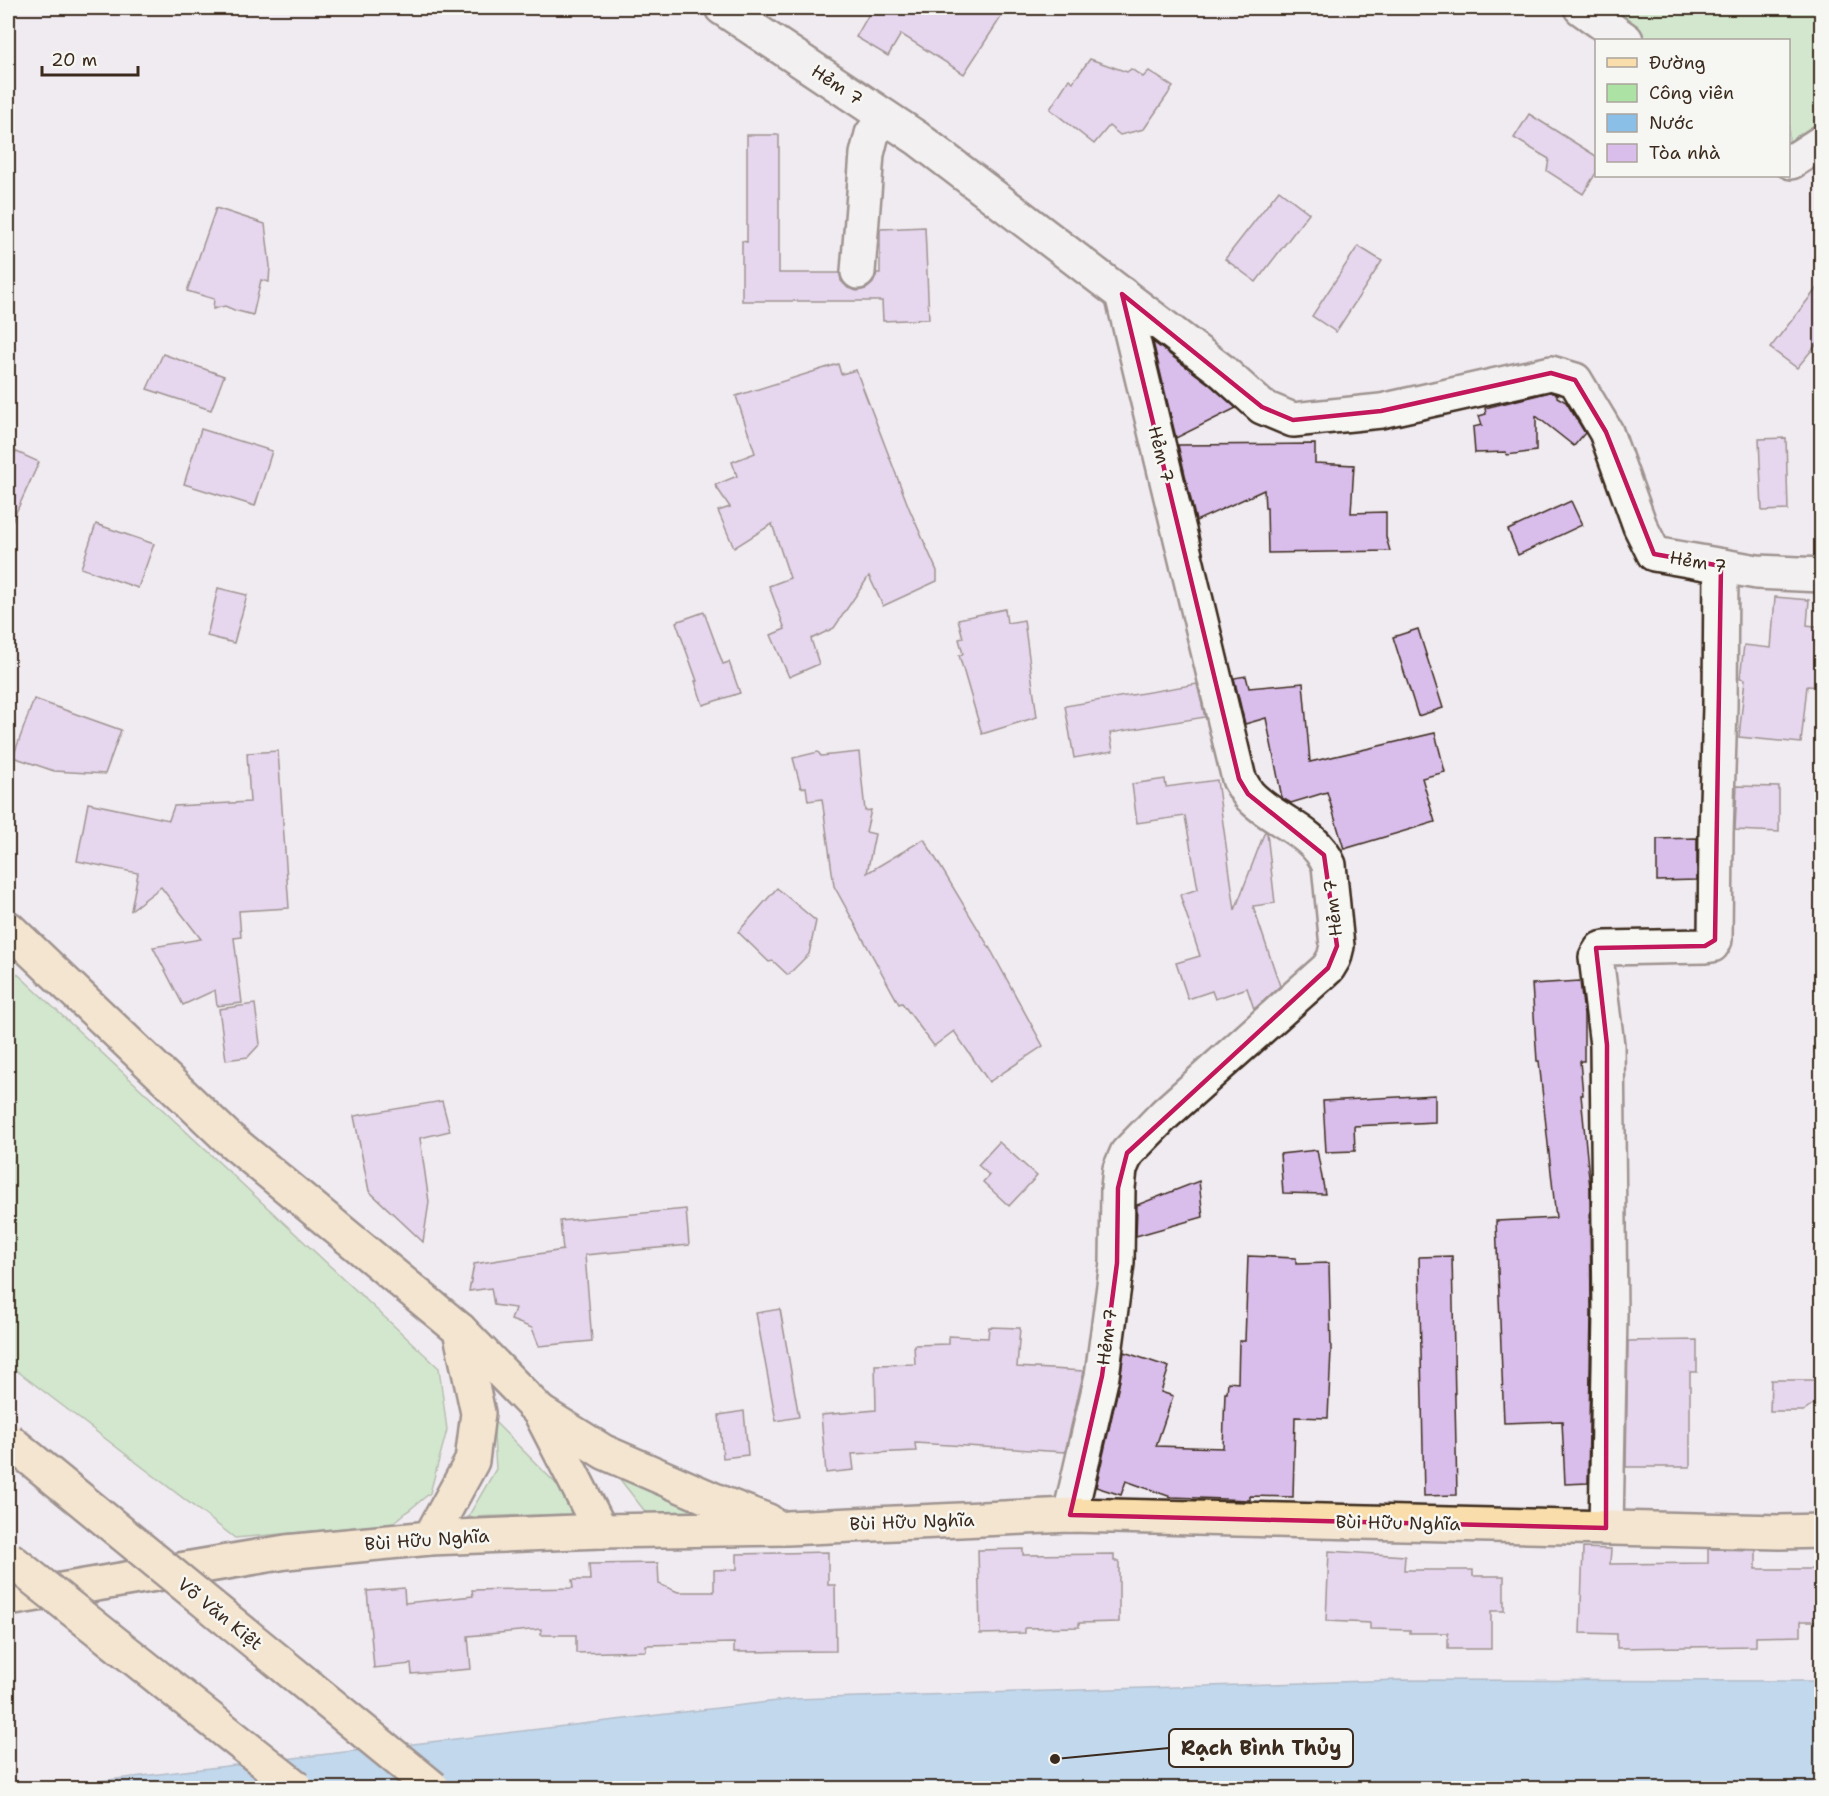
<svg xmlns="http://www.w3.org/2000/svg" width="1829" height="1796" font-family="'Shantell Sans',sans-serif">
<rect width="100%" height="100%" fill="#f0ebf1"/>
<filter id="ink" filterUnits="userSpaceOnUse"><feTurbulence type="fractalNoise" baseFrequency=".0167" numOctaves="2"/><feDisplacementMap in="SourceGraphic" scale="12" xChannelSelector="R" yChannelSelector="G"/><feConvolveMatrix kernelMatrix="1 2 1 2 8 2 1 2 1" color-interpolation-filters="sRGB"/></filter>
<g filter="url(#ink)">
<g fill="#ade2a5" stroke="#748662" stroke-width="1.5">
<path d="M1581 8H1821V142L1789 160 1788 40H1626Z"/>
<path d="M8 965 439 1368 447 1430 430 1493 392 1524 235 1538 8 1364Z"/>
<path d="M493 1420 577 1505 570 1514 468 1517 496 1469Z"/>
<path d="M612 1469 718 1515 647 1514Z"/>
</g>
<path fill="#8ac0e8" stroke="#6a8497" stroke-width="1.5" d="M1398 1680 1821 1681V1788H40L794 1699Z"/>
<g fill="#d9bdeb" stroke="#3b2a1e" stroke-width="1.5">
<path d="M859 8H1007L964 74 901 34 888 56 856 37 869 14Z"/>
<path d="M1090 59 1127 72 1131 69 1143 77 1149 71 1173 87 1144 129 1120 135 1109 126 1094 144 1050 109 1069 79 1073 82Z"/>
<path d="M1529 114 1596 156V173L1583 194 1547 171 1549 159 1514 138Z"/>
<path d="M747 135H779V273H840L841 281 848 288 857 291 866 289 873 283 877 273H880V229L925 227 929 319 883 321 882 301H742V241L747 242Z"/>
<path d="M1279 190 1309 213 1256 282 1225 259Z"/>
<path d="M216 208 265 224 270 266 269 282 261 280 253 315 234 310 225 306 213 309 214 299 187 291Z"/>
<path d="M1358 246 1382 261 1336 332 1312 316Z"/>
<path d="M1821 283V339L1797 368 1770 348Z"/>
<path d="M1153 342 1209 384 1236 408 1176 438Z"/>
<path d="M163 354 224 376 211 410 147 389Z"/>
<path d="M838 364 841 374 856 370 909 508 937 571V581L883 606 869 576 834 628 811 639 819 664 789 677 771 635 785 629 769 586 790 578 772 524 734 548 718 511 730 507 715 485 737 476 732 462 755 453 736 396Z"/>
<path d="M1550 392 1557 394V397L1566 402 1585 433 1574 446 1536 416V451L1507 455 1506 452 1475 453 1473 427 1482 425 1479 416 1486 414 1485 408Z"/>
<path d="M201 429 272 451 255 506 184 484Z"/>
<path d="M1786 438 1788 510 1762 511 1759 439Z"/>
<path d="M1315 444V463L1354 465 1351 513 1386 512V537L1390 551 1268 553 1267 508H1265L1264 490 1196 521 1178 445Z"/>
<path d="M8 448 39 462 8 530Z"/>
<path d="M1571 501 1582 525 1518 555 1508 530Z"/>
<path d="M96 524 154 544 138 588 81 568Z"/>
<path d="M218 588 247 595 234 643 207 636Z"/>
<path d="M1775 597 1809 600 1807 625 1821 627V687L1807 686 1801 743 1739 737 1745 679 1740 678 1744 645 1771 648Z"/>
<path d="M1005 609 1007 623 1024 620 1037 717 982 734 959 655 963 654 959 639 963 638 958 619Z"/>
<path d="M704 612 723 664 729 662 740 693 703 705 695 681H697L676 622Z"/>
<path d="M1418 629 1443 708 1418 716 1393 637Z"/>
<path d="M1246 676 1249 688 1303 683 1310 762 1435 733 1445 772 1422 778 1435 822 1344 849 1327 792 1291 803 1282 798 1266 718 1245 724 1234 678Z"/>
<path d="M1197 684 1205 717 1110 733 1113 751 1074 758 1065 706Z"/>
<path d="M34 699 121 730 105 774 54 771 13 757Z"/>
<path d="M278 751 289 908 239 911 241 937 234 938 242 1003 217 1006 215 990 183 1005 153 947 201 939 161 887 131 910 138 873 77 861 88 803 169 820 174 806 250 802 247 753Z"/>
<path d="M818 752 821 756 859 752 865 811 871 810 866 832 875 834 867 873 924 839 992 952 1043 1046 989 1082 954 1031 934 1046 902 1003 899 1004 834 886 822 799 808 801 806 787 801 788 793 758Z"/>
<path d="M1165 779 1166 787 1217 780 1235 910 1265 831 1267 833 1275 903 1253 906 1280 986 1254 1009 1247 988 1215 999 1212 991 1188 999 1176 963 1200 956 1180 895 1198 889 1185 816 1137 823 1132 784Z"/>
<path d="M1737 786 1779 787V832L1735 830Z"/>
<path d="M1697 838V880L1657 881V839Z"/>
<path d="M777 888 816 921 809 954 788 975 773 961 769 962 738 932Z"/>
<path d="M1580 981 1584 1015V1061H1580L1583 1095H1581L1590 1188 1591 1314 1588 1483 1565 1484 1562 1421 1504 1423 1496 1221 1556 1218 1539 1061H1537L1532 984Z"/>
<path d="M255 1004 260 1044 248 1057 226 1060 219 1009Z"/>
<path d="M1435 1095V1122L1354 1126 1355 1151 1326 1152 1323 1101Z"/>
<path d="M442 1101 450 1131 420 1138 429 1202 423 1242 369 1191 354 1116Z"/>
<path d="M999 1142 1037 1176 1009 1206 983 1182 989 1175 978 1165Z"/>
<path d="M1317 1150 1325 1194 1283 1193 1280 1154Z"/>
<path d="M1199 1181 1203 1217 1136 1236 1137 1205Z"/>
<path d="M686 1209 689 1245 585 1255 592 1341 539 1346 532 1328 511 1320 515 1308 494 1305 491 1288 469 1291 474 1264 563 1250 560 1221Z"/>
<path d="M1248 1256 1296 1258V1264L1329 1263 1331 1350 1328 1418 1295 1417 1293 1497 1250 1496V1500L1171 1497 1126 1481 1121 1495 1096 1487 1120 1380 1124 1352 1169 1367 1161 1392 1173 1396 1156 1446 1223 1448 1225 1393H1227L1228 1382 1238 1383 1239 1341H1245Z"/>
<path d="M1452 1256 1457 1495 1424 1496 1419 1257Z"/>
<path d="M780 1309 799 1417 776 1421 756 1313Z"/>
<path d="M989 1327 1020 1328 1017 1367 1084 1371 1065 1452 915 1443 916 1451 852 1454 854 1470 826 1473 821 1415 876 1410 875 1365 915 1364 914 1345 949 1344V1336L988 1338Z"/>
<path d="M1697 1340V1372H1690V1467H1626L1628 1341Z"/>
<path d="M1771 1380H1821V1399L1804 1411H1770Z"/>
<path d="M744 1411 748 1455 723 1458 719 1415Z"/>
<path d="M1583 1548 1611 1549 1610 1564 1708 1563V1549L1756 1550V1569H1821V1621H1801V1636L1756 1637V1646L1617 1648V1634L1580 1633Z"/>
<path d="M1023 1549V1555L1114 1554V1561H1119V1622L1079 1623V1627L1025 1628V1633L980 1634 978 1550Z"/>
<path d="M1329 1551 1405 1556 1404 1570H1473V1576H1504V1611H1491V1649H1448V1633H1410V1630L1370 1629V1623L1326 1621Z"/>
<path d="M828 1552V1585H835L836 1651 734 1652V1643L646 1645V1651L576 1653V1635H541V1629L468 1636 471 1669 412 1674 411 1664 374 1668 367 1591 404 1588 405 1603 473 1596 472 1590 573 1588 572 1580H590L589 1564 658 1563 659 1584 678 1592H714V1570L737 1569V1554Z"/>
</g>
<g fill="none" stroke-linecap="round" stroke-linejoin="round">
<g stroke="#3b2a1e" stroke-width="38">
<g id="minor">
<path d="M722 8 917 138 1221 370 1262 407 1293 420 1381 411 1551 373 1575 380 1606 432 1640 526 1654 554 1757 572 1822 575"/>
<path d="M1581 8 1626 40"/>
<path d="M1788 160 1791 162 1822 142"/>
<path d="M858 272 867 154 872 134 885 117"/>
<path d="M1070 1515 1102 1376 1117 1263 1118 1188 1120 1169 1127 1153 1165 1114 1328 968 1334 958 1337 946 1329 865C1314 830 1273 821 1249 795 1245 790 1242 784 1239 779L1122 294"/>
<path d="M1606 1528 1610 1314 1607 1045 1596 957 1601 949 1606 948 1705 946 1712 945 1715 940 1716 834 1720 706 1721 566"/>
</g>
</g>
<g stroke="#3b2a1e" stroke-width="38">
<g id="major">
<path d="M8 928 228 1138 460 1330 540 1412 601 1531"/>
<path d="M540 1412 604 1452 721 1503 768 1521"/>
<path d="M430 1538 472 1461 478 1413 460 1330"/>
<path d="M8 1599 286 1552 430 1538 601 1531 787 1528 1070 1515 1780 1532 1822 1531"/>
</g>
</g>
<use href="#minor" stroke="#f6f6f2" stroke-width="33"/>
<use href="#major" stroke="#f9deab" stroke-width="33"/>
<g stroke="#3b2a1e" stroke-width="38" stroke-linecap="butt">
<g id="major-bridge">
<path d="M8 1440 433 1788"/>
<path d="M8 1558 297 1788"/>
</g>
</g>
<use href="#major-bridge" stroke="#f9deab" stroke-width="33"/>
</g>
</g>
<path d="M0 0H1829V1796H0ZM1122 294 1262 407 1293 420 1381 411 1551 373 1575 380 1606 432 1654 554 1721 566 1715 940 1705 946 1596 948 1607 1045 1606 1528 1070 1515 1102 1376 1117 1263 1118 1188 1127 1153 1328 968 1337 946 1324 855 1248 794 1239 779Z" fill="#f0ebf1" fill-opacity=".55" fill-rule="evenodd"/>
<path fill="none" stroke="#c2185b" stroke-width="4.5" stroke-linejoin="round" d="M1122 294 1262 407 1293 420 1381 411 1551 373 1575 380 1606 432 1654 554 1721 566 1715 940 1705 946 1596 948 1607 1045 1606 1528 1070 1515 1102 1376 1117 1263 1118 1188 1127 1153 1328 968 1337 946 1324 855 1248 794 1239 779Z"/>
<g text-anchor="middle" stroke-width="5" stroke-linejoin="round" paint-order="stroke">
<g font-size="18" fill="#3b2a1e" stroke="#f6f6f2">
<text transform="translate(837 85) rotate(34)" y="6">Hẻm 7</text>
<text transform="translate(1161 454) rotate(76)" y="6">Hẻm 7</text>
<text transform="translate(1698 562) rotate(10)" y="6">Hẻm 7</text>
<text transform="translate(1333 908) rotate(-96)" y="6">Hẻm 7</text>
<text transform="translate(1107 1337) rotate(-82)" y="6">Hẻm 7</text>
<text transform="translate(912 1522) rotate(-2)" y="6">Bùi Hữu Nghĩa</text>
<text transform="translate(1398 1523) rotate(1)" y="6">Bùi Hữu Nghĩa</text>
<text transform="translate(427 1540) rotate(-4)" y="6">Bùi Hữu Nghĩa</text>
<text transform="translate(220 1614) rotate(39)" y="6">Võ Văn Kiệt</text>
</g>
</g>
<path fill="none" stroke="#3b2a1e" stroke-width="2" d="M1055 1759L1169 1748"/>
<circle fill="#3b2a1e" stroke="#f6f6f2" stroke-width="2" cx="1055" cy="1759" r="6"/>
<rect fill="#f6f6f2" stroke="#3b2a1e" stroke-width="2" x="1169" y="1729" width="184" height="38" rx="6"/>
<g font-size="20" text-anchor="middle" font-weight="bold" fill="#3b2a1e">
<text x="1261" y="1755">Rạch Bình Thủy</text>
</g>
<rect width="1829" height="1796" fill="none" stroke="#f6f6f2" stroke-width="30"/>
<rect x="15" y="15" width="1799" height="1766" fill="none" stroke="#3b2a1e" stroke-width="2" filter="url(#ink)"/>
<rect x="1595" y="39" width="195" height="138" fill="#f6f6f2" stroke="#aba49d" stroke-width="1.5"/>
<rect x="1607" y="58" width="30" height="9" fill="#f9deab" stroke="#aba49d" stroke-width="1.5"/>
<text x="1649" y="69" font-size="18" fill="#3b2a1e">Đường</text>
<rect x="1607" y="84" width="30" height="18" fill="#ade2a5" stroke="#aba49d" stroke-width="1.5"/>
<text x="1649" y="99" font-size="18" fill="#3b2a1e">Công viên</text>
<rect x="1607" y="114" width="30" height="18" fill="#8ac0e8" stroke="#aba49d" stroke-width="1.5"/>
<text x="1649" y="129" font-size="18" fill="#3b2a1e">Nước</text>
<rect x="1607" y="144" width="30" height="18" fill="#d9bdeb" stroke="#aba49d" stroke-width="1.5"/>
<text x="1649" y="159" font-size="18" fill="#3b2a1e">Tòa nhà</text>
<path d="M42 66v9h96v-9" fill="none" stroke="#3b2a1e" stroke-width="3"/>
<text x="51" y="66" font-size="18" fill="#3b2a1e" stroke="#f6f6f2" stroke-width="4.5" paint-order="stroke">20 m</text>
</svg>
